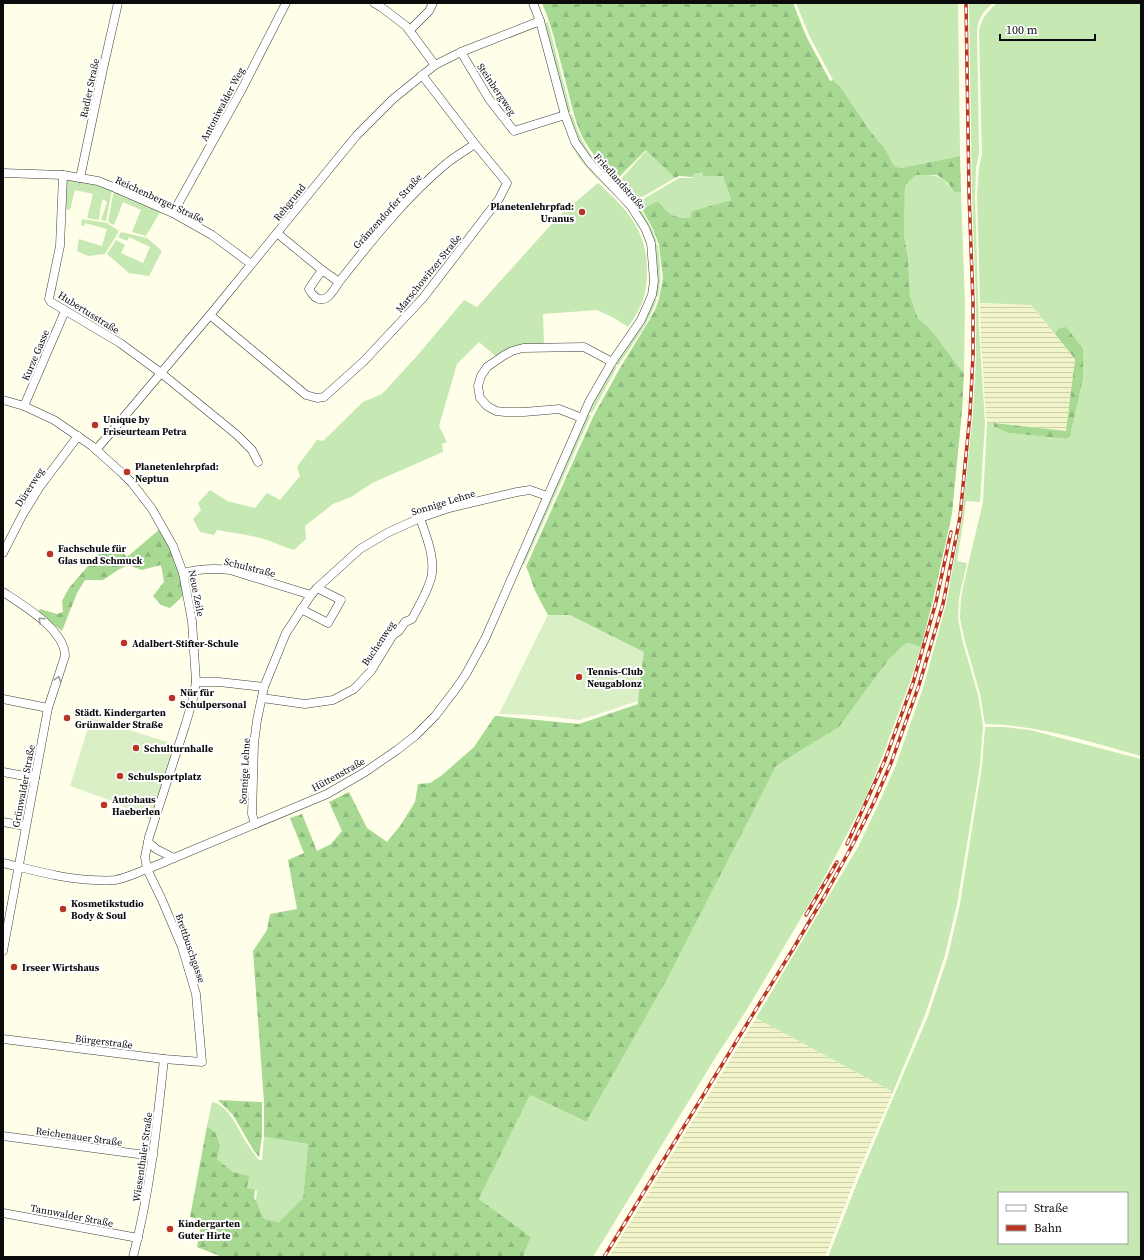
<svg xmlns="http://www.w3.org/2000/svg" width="1144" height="1260" font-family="'Source Serif 4',serif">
<defs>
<pattern id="farmland-rules" width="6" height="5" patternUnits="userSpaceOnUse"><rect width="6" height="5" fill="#f1f4c9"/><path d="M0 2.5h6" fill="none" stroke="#cdd0ab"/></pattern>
<pattern id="forest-firs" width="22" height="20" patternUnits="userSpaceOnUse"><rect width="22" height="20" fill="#a7d992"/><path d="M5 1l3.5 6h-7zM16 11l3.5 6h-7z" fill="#8eb97d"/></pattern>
</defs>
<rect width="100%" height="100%" fill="#fffee8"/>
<g fill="url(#farmland-rules)">
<path d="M980 304 1031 305 1075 359 1066 431 994 423H987L985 406 982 353 981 347Z"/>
<path d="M756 1018 893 1092 856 1177 825 1257H609Z"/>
</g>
<g fill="#c6e8b3" fill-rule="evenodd">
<path d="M796 3H958L960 156 901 168 894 166 885 149 870 131 842 89 833 80 809 35Z"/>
<path d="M969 3H993C983 12 979 16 977 30L979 154 976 168 975 195 979 328 985 423 980 502 966 501 964 517 957 561 967 563 959 598 958 618 962 639 978 695 983 726 980 766 957 904 945 955 925 1015 893 1092 756 1018 858 847 879 803 896 765 923 688 946 605 962 517 973 414 976 356V303L972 194Z"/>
<path d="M997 3H1141V756C1090 742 1039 725 985 724L980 694 964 638 960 618 961 599 963 587 983 502 987 423H994V427L1009 433 1066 439 1070 436 1083 379V349L1058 329 1055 334 1031 305 980 303 977 195 979 168 982 154 979 31C982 17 987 12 997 3Z"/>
<path d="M548 22 571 112 568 113 560 87 545 23Z"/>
<path d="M572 114C575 123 578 132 582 140 590 156 602 169 616 181L614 183 592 162 578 140 568 116Z"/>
<path d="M562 119 610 188 609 189C583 166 572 153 562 119Z"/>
<path d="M647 150 675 178 637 200 619 181Z"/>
<path d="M702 172 703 176H723L731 200 692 211 690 218C673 218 670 214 658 201L642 209 638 202 679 178H693V174Z"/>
<path d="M916 175C937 175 941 174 954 192H961L965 303 964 374 932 331 918 318 910 296 908 258 904 235 905 185Z"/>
<path d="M66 180 96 185 112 190 106 221 101 220 107 202 103 199C100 207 100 213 99 220L87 218 93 194 75 190 70 210 65 209Z"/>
<path d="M598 183C626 208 647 230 647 270 647 282 646 293 642 303 638 312 633 320 628 327L614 318 597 310 543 314 544 346 498 358 479 342 457 364 439 426 447 442 442 444 443 452 372 483 351 497 333 504 305 526 306 539 294 550C285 548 277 543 267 540 251 535 234 533 217 530L214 535 200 532 193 519 201 510 198 503 210 490 227 501 255 508 267 493 280 500 300 476 297 467 317 440 323 441 363 402 382 394 417 356 464 300 477 307 558 217Z"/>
<path d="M114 190 160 212 146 236 132 232 141 210 123 202 114 225 108 222Z"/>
<path d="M638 204 653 231 657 243 654 242 636 206Z"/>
<path d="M82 219 107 223 119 231 105 254 88 256 77 251 79 239 102 246 107 229 85 223 84 226 81 225Z"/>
<path d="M121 232 147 238 162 251 149 276 129 273 107 254 116 240 125 245 121 253 143 263 150 247 129 237 127 241 118 237Z"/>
<path d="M655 245H658C660 263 662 280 658 297L655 296C658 278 657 263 655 245Z"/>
<path d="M654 298 657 299C649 324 632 344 618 366L615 363Z"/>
<path d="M614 365 617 367 592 413 589 411 600 389Z"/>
<path d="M588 414 591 415 524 565 522 563Z"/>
<path d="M907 641 921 647 910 682 882 757 866 797 845 838 817 891 746 1011 717 1055 593 1257H523L531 1237 479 1199 530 1095 585 1122 776 766 839 727 889 659Z"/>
<path d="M985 727H1004L1030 730 1141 759V1257H828L859 1178 928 1016 948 956 960 904 982 766ZM999 1193H1127V1243H999Z"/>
<path d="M212 1102C230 1106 237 1128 246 1142 250 1148 254 1154 259 1160H262L264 1137 308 1144 303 1198 279 1222 264 1219 256 1200 257 1191 247 1188 233 1172 217 1159 220 1145 216 1133 207 1126Z"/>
</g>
<g fill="url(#forest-firs)">
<path d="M542 3H793L806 36 830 81 833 80 842 89 870 131 885 149 894 166 901 168 960 156 961 192H954L948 183 937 175H916L905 185 904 235 908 258 910 296 918 318 932 331 964 374 962 411 952 514 933 600 921 647 907 642 889 659 839 727 776 766 668 977 586 1122 530 1095 479 1199 531 1237 523 1257H222L197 1247 202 1220 190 1217 207 1126 216 1133 220 1145 217 1159 233 1172 249 1176 247 1188 255 1190 254 1199 256 1200 264 1219 279 1222 303 1198 308 1144 264 1137V1102L253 951 267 930 270 914 297 909 288 860 304 853 290 818 302 814 317 851 331 844 342 831 329 802 349 792 367 828 387 842 400 826 415 802 418 784 430 783 441 776 474 747 495 716 579 724 638 704V701L570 616 548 615C543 606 538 597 534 588 531 581 530 574 526 567L594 415 620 368 647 324 655 310 659 299 663 278 659 245 654 231 642 209 658 201C669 214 673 218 690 218L692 211 731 200 723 176H703L702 172 693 174V177L679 176 675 178 646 150 617 179C604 168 593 155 584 140 576 125 572 107 568 91 560 61 554 31 542 3Z"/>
<path d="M1066 327 1083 349V379L1070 436 1066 439 1009 433 994 427V423L1066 431 1075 359 1055 334 1058 329Z"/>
<path d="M160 529 171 548 181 574 184 595 170 608 161 605 153 596 164 582 161 565 142 570 128 565 118 570 103 580H85L77 593 62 631 38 612 40 609 57 614 63 612 62 601 69 588 101 551 115 544 127 557Z"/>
<path d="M218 1100 262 1102V1136L259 1157 254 1151 233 1115Z"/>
</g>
<g fill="#daefc5">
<path d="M548 615H570L644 652 638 701 580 720 533 715 499 714Z"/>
<path d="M91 718 177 745 151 820 112 801 70 786Z"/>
</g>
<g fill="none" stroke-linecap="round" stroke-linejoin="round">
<g stroke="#3e3e3e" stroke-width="9">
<g id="minor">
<path d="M374 3 381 7 406 26 435 65"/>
<path d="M410 30 429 11 433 3"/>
<path d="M461 52 489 99 514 131 565 115"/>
<path d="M3 173 63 175 98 181 113 187 173 213 212 235 251 264"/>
<path d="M63 175 60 246 49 299 51 302 120 343 161 373 237 435 252 450 258 462"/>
<path d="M80 178 103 69 118 3"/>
<path d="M173 213 242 89 286 3"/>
<path d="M277 233 322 270"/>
<path d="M339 282C333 291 326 305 315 297 312 294 311 293 309 289L322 270 339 282C372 240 406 197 447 163 456 156 466 150 475 144"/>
<path d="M210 315 306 395 317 398 324 397 364 361 423 298 499 199 507 183 475 144 422 75"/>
<path d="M3 400 24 406 54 420 92 446 123 474 132 483 152 509 173 546 183 573 192 621 196 682 193 699 185 726 149 837 145 857 147 869 162 900 182 947 196 994 202 1062 164 1059 3 1039"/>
<path d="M24 406 65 311"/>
<path d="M582 418 559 409 524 412H505L496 411 487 406 480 398 478 386 481 376 487 367 503 356 512 351 523 348 584 347 612 362"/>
<path d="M96 450 210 315 343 152 357 135 393 99 435 65 461 52 540 21"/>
<path d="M3 553 23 514 41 485 78 436"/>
<path d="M183 573C199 569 214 568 230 570L311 595"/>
<path d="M3 592C23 605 65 630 65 656L48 708 3 951"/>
<path d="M301 609 328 623 341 600 317 588"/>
<path d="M196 682H219L264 687"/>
<path d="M262 698 305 704 333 700 354 689 371 671 393 635 399 631 405 622 412 619C418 607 431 586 432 573 434 554 426 536 420 518"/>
<path d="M3 699 48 708"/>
<path d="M3 772 35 778"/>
<path d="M3 822 25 826"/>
<path d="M255 824 252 814 254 744 257 720 264 687 286 633 311 595 317 588 360 549 387 533 420 518 449 508 517 492 530 490 547 496"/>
<path d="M148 842 156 849 174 858"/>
<path d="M3 863C33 870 63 879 94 880 100 880 108 881 115 880 127 878 138 872 150 868L327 794 365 772 397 750 415 736 435 716 455 690 466 674 485 639 589 402 612 362 641 320 652 295 654 281 651 243 645 228 631 206 590 163 575 142 565 115 540 21 533 3"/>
<path d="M3 1136 153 1156"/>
<path d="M3 1213 138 1238"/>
<path d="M133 1257C150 1192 157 1125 164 1059"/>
</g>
</g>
<use href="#minor" stroke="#fff" stroke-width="8"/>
<g stroke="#ba3423" stroke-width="3.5">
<g id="rail">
<path d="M847 844 885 760 913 683 936 602 951 532"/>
<path d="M806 915 837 862"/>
<path d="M604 1257 793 949 824 897 853 844 874 802 891 763 919 685 943 604 960 517 970 414 973 355V303L969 193 966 3"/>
</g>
</g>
<use href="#rail" stroke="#fff" stroke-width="2" stroke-dasharray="6" stroke-linecap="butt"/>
</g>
<defs><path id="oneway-chevron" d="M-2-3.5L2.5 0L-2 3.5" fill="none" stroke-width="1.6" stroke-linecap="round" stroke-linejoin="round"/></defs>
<g stroke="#9d9d9d">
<use href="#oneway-chevron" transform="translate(41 620) rotate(-137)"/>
<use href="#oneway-chevron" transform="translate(58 679) rotate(-72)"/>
</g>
<g fill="#ba3423" stroke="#fff" stroke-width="1.5">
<circle cx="582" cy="212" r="4"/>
<circle cx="95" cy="425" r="4"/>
<circle cx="127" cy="472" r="4"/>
<circle cx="50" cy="554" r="4"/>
<circle cx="124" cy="643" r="4"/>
<circle cx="579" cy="677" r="4"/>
<circle cx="172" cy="698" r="4"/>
<circle cx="67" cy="718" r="4"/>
<circle cx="136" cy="748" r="4"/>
<circle cx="120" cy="776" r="4"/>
<circle cx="104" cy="805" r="4"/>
<circle cx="63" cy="909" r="4"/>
<circle cx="14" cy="967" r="4"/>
<circle cx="170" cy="1229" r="4"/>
</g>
<g text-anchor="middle" stroke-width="4" stroke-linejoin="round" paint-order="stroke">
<g font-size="10" fill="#0b0b0b" stroke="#fff">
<text transform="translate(89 88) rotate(-78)" y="4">Radler Straße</text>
<text transform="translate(497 89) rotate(56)" y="4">Steinbergweg</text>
<text transform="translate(222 104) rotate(-62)" y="4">Antoniwalder Weg</text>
<text transform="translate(620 181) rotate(48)" y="4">Friedlandstraße</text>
<text transform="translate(160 199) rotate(25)" y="4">Reichenberger Straße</text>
<text transform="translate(289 202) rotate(-51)" y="4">Rehgrund</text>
<text transform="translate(387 211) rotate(-48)" y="4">Gränzendorfer Straße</text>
<text transform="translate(428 273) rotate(-51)" y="4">Marschowitzer Straße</text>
<text transform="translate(89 312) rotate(32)" y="4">Hubertusstraße</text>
<text transform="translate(35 355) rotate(-67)" y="4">Kurze Gasse</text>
<text transform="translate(29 487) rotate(-57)" y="4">Dürerweg</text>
<text transform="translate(443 502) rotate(-17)" y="4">Sonnige Lehne</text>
<text transform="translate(250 567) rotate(14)" y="4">Schulstraße</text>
<text transform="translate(197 593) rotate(79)" y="4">Neue Zeile</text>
<text transform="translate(378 643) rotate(-56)" y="4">Buchenweg</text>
<text transform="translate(244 771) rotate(-87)" y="4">Sonnige Lehne</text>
<text transform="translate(338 774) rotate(-29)" y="4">Hüttenstraße</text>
<text transform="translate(23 786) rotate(-79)" y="4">Grünwalder Straße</text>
<text transform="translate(191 948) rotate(71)" y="4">Brettbuschgasse</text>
<text transform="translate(104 1041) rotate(7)" y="4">Bürgerstraße</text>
<text transform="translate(79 1136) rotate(8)" y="4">Reichenauer Straße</text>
<text transform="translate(142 1157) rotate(-82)" y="4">Wiesenthaler Straße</text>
<text transform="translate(72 1215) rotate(11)" y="4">Tannwalder Straße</text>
</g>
<g font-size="10" font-weight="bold" fill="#0b0b0b" stroke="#fff" text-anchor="start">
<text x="574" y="210" text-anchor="end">Planetenlehrpfad:<tspan x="574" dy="12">Uranus</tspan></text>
<text x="103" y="423">Unique by<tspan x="103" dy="12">Friseurteam Petra</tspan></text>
<text x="135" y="470">Planetenlehrpfad:<tspan x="135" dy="12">Neptun</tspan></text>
<text x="58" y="552">Fachschule für<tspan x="58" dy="12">Glas und Schmuck</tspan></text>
<text x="132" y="647">Adalbert-Stifter-Schule</text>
<text x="587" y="675">Tennis-Club<tspan x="587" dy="12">Neugablonz</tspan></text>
<text x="180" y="696">Nür für<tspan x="180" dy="12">Schulpersonal</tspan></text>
<text x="75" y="716">Städt. Kindergarten<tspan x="75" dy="12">Grünwalder Straße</tspan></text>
<text x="144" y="752">Schulturnhalle</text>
<text x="128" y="780">Schulsportplatz</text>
<text x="112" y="803">Autohaus<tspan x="112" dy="12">Haeberlen</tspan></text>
<text x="71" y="907">Kosmetikstudio<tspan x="71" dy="12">Body &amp; Soul</tspan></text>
<text x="22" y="971">Irseer Wirtshaus</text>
<text x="178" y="1227">Kindergarten<tspan x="178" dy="12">Guter Hirte</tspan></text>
</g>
</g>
<rect width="1144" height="1260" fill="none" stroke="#0b0b0b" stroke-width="8"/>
<rect x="998" y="1192" width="130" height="52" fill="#ffffff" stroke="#9d9d9d"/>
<rect x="1006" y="1205" width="20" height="6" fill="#ffffff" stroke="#9d9d9d"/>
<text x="1034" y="1212" font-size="12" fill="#0b0b0b">Straße</text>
<rect x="1006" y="1225" width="20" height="6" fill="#ba3423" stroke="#9d9d9d"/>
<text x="1034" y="1232" font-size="12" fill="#0b0b0b">Bahn</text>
<path d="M1000 34v6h95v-6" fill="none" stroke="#0b0b0b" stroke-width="2"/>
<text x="1006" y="34" font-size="12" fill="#0b0b0b" stroke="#ffffff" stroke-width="3" paint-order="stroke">100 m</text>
</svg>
